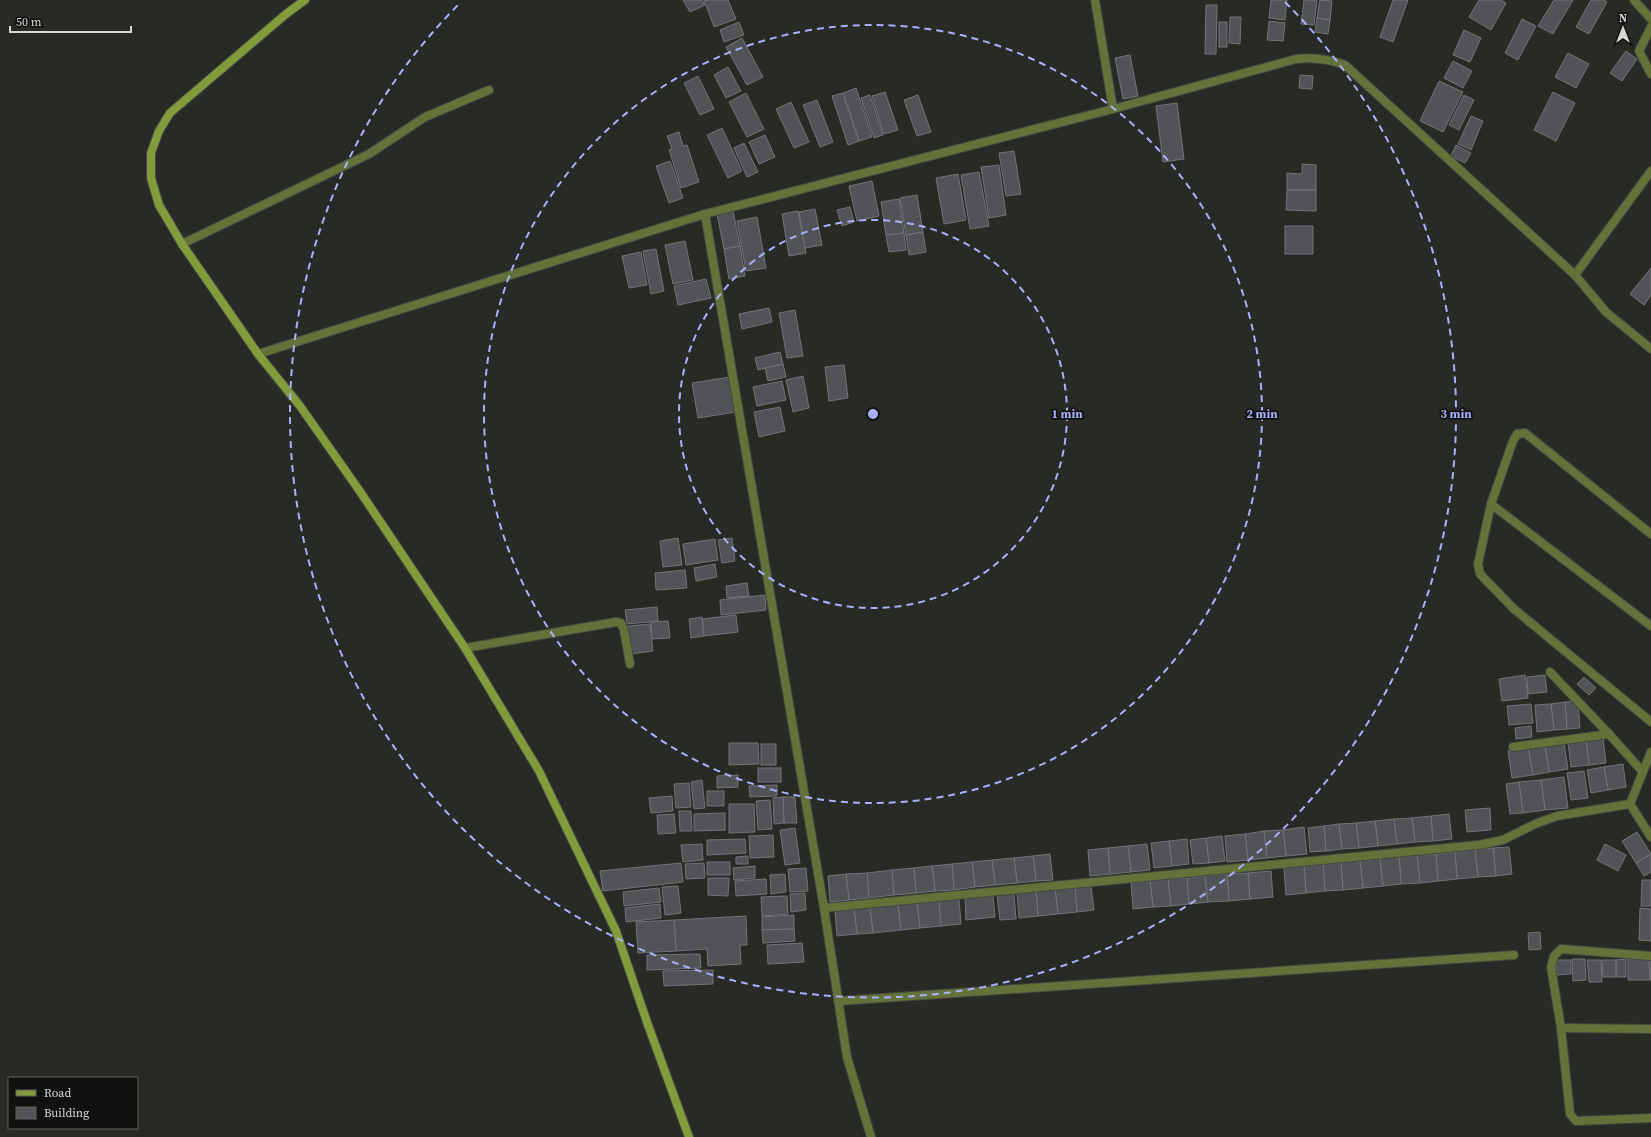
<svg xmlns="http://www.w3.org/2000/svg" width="1651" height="1137" font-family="'Source Serif 4',serif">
<rect width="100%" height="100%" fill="#282a26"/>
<g fill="#525357" stroke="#737378">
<path d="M683 0H702L705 5 690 12Z"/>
<path d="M704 0H728L736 19 714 27Z"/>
<path d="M1271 0H1287L1285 20 1269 18Z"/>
<path d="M1304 0H1317L1314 25 1301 24Z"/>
<path d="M1320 0 1332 1 1330 20 1317 18Z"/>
<path d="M1393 0H1408L1393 42 1380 37Z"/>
<path d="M1479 0H1501L1506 3 1491 30 1469 17Z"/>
<path d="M1554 0H1573L1553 34 1538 26Z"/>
<path d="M1591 0H1603L1607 2 1589 34 1576 27Z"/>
<path d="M1206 5H1217L1216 54H1205Z"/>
<path d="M1230 17H1241L1240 44 1229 43Z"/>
<path d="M1317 18 1330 20 1328 34 1315 32Z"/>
<path d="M1522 19 1536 26 1518 60 1505 53Z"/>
<path d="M1269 21 1285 23 1283 41 1267 40Z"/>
<path d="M739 22 744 35 724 42 720 30Z"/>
<rect x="1219" y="22" width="8" height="25"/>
<path d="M1464 30 1481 38 1470 62 1453 55Z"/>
<path d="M742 38 763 77 747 85 726 47Z"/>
<path d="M1626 51 1637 59 1622 81 1610 73Z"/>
<path d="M1568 53 1589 64 1576 88 1555 77Z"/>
<path d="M1130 55 1138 96 1123 99 1115 58Z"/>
<path d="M1453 61 1472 71 1463 88 1444 78Z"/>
<path d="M728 67 741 91 726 98 714 75Z"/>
<path d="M1300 75 1313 76 1312 89 1299 88Z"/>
<path d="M698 76 714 109 700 115 684 83Z"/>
<path d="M1439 81 1463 92 1443 132 1420 121Z"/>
<path d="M856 88 872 137 859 141 843 93Z"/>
<path d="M885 92 898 130 884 134 872 96Z"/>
<path d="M1553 92 1575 103 1556 141 1534 130Z"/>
<path d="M746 93 764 129 747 137 729 102Z"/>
<path d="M843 93 859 141 848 145 832 96Z"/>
<path d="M870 95 883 135 874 138 861 98Z"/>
<path d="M918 95 931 132 917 136 904 100Z"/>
<path d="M1464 95 1474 100 1459 130 1449 125Z"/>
<path d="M817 100 833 142 820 147 803 105Z"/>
<path d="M791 102 809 142 794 148 776 109Z"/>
<path d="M1177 103 1184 159 1163 162 1156 106Z"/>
<path d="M1471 116 1483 121 1471 150 1458 144Z"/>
<path d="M722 128 742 171 728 178 707 135Z"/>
<path d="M679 132 683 146 687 145 699 182 681 188 669 150 672 149 667 136Z"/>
<path d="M765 135 775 157 759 164 749 142Z"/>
<path d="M744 143 758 172 747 177 734 148Z"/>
<path d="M1456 145 1471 153 1465 163 1451 156Z"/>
<path d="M1014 151 1021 194 1006 196 999 153Z"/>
<path d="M670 161 683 198 669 203 656 166Z"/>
<path d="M1302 164 1316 165V190H1287V173L1302 174Z"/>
<path d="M999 165 1006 215 989 218 981 167Z"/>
<path d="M979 172 989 226 970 229 961 175Z"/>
<path d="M958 174 966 220 944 224 936 178Z"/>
<path d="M872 181 879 216 857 221 849 186Z"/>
<path d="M1287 190H1316V211L1286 210Z"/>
<path d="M917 195 923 232 906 235 900 198Z"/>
<path d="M899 199 904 233 886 235 881 202Z"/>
<path d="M850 207 854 222 842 226 837 210Z"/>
<path d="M815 209 822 245 805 248 799 212Z"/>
<path d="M733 211 740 246 724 249 717 214Z"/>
<path d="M798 211 806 253 789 256 782 214Z"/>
<path d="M757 217 766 268 746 271 737 221Z"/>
<rect x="1285" y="226" width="28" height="28"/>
<path d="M923 232 926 252 909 255 906 235Z"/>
<path d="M904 233 906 250 889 252 886 235Z"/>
<path d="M685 241 693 280 673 284 665 245Z"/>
<path d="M740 246 745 276 729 279 724 249Z"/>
<path d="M656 249 664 291 651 294 643 251Z"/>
<path d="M641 252 647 285 629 288 622 256Z"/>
<path d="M1651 268V295L1644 305 1630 294Z"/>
<path d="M706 279 711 298 678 305 674 286Z"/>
<path d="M769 308 772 322 742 329 739 314Z"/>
<path d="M795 310 803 356 787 358 779 313Z"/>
<path d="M780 352 783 364 758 370 755 358Z"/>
<path d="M783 364 786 377 768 381 765 368Z"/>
<path d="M844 365 848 398 829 401 825 367Z"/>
<path d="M803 376 809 408 793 412 786 380Z"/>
<path d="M730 377 736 412 698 418 692 383Z"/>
<path d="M782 381 786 400 757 406 753 387Z"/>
<path d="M780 407 785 431 759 437 754 412Z"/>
<path d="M678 538 682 565 663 567 660 541Z"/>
<path d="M732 538 735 561 722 563 718 540Z"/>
<path d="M715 539 718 560 686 565 683 544Z"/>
<path d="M715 564 717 577 696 581 694 568Z"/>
<path d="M685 570 687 588 656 590 655 573Z"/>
<path d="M747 583 749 596 727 598 726 586Z"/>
<path d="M765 595 766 610 721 615 720 600Z"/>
<path d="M657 607 658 621 627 624 625 610Z"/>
<path d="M736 615 738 632 704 636 702 619Z"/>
<path d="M702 617 704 636 691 638 689 619Z"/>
<path d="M668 621 670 638 652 639 651 622Z"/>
<path d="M650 624 653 651 630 654 628 626Z"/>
<path d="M1525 675 1528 698 1502 701 1499 679Z"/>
<path d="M1545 675 1547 692 1528 694 1527 677Z"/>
<path d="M1584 677 1596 688 1589 695 1577 684Z"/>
<path d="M1578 701 1580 728 1567 729 1565 702Z"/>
<path d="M1565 702 1567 729 1554 730 1551 704Z"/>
<path d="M1531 704 1533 723 1509 725 1507 706Z"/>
<path d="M1551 704 1554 730 1537 732 1535 705Z"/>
<path d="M1531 726 1532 737 1516 739 1515 728Z"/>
<path d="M1603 738 1606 763 1589 765 1586 740Z"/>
<path d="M1586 740 1589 765 1571 767 1568 742Z"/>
<path d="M729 743H758L759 764 729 765Z"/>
<path d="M1564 743 1568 769 1549 772 1545 746Z"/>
<rect x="761" y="744" width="15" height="21"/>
<path d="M1545 746 1549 772 1533 775 1528 748Z"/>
<path d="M1528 748 1533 775 1512 778 1508 751Z"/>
<path d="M1623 764 1626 787 1608 790 1604 767Z"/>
<path d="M1604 767 1608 790 1591 793 1587 770Z"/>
<rect x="758" y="768" width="23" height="14"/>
<path d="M1584 771 1588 798 1571 800 1567 773Z"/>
<path d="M738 775V787L717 788V776Z"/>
<path d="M1564 777 1568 808 1545 810 1541 780Z"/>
<path d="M702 780 705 808 694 809 691 782Z"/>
<path d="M1541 780 1545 810 1523 813 1519 782Z"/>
<path d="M1519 782 1523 813 1510 814 1506 784Z"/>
<path d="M689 783 691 807 676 808 674 784Z"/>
<path d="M777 785V796L750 797 749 786Z"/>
<rect x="707" y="791" width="17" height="15"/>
<path d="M672 796 673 811 651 813 649 798Z"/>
<path d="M783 797H795L797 823H784Z"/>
<path d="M783 797 784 823 774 824 773 798Z"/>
<path d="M770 800 772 829 758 830 756 801Z"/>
<path d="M729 804H754L755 832 729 833Z"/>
<path d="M1490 808 1491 830 1467 832 1465 810Z"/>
<path d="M679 811H691L692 831H680Z"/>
<path d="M725 813V830L694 831V814Z"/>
<path d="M674 814 676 833 658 834 657 815Z"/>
<path d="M1449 814 1452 839 1433 841 1431 816Z"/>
<path d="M1431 816 1433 841 1415 842 1412 818Z"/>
<path d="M1412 818 1415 842 1397 844 1394 819Z"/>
<path d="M1394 819 1397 844 1378 846 1375 821Z"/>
<path d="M1375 821 1378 846 1359 848 1356 823Z"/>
<path d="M1356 823 1359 848 1342 849 1339 824Z"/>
<path d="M1339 824 1342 849 1326 851 1324 826Z"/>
<path d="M1324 826 1326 851 1310 852 1308 828Z"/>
<path d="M1304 827 1307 854 1286 856 1283 830Z"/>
<path d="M795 828 800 863 785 865 780 830Z"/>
<path d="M1283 830 1286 856 1267 858 1264 831Z"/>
<path d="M1264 831 1267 858 1248 860 1245 834Z"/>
<path d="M1637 832 1651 854 1636 863 1622 841Z"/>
<path d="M1245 834 1248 860 1227 862 1225 836Z"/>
<path d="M773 835 774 857 750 858 749 836Z"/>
<path d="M1222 836 1225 861 1209 863 1206 838Z"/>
<path d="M1206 838 1209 863 1193 864 1190 840Z"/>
<path d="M745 839 746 853 707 855V840Z"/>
<path d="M1187 839 1189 864 1172 866 1169 841Z"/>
<path d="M1169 841 1172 866 1154 868 1151 843Z"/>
<path d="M702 844 703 860 683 862 681 845Z"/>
<path d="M1147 844 1150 870 1131 872 1128 846Z"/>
<path d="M1605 844 1626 855 1618 871 1597 860Z"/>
<path d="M1128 846 1131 872 1110 874 1108 848Z"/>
<path d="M1509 847 1512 874 1496 876 1493 848Z"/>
<path d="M1108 848 1110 874 1090 876 1088 850Z"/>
<path d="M1493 848 1496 876 1478 877 1475 850Z"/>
<path d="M1475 850 1478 877 1457 879 1455 852Z"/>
<path d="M1455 852 1457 879 1438 881 1436 854Z"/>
<path d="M1050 854 1053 880 1036 881 1033 856Z"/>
<path d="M1436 854 1438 881 1420 883 1417 855Z"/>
<path d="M1651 854V872L1644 876 1636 863Z"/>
<path d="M1417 855 1420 883 1401 884 1399 857Z"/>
<path d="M748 856V864H736V857Z"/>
<path d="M1033 856 1036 881 1017 883 1014 858Z"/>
<path d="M1399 857 1401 884 1383 886 1380 859Z"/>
<path d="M1014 858 1017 883 995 885 992 860Z"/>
<path d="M1380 859 1383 886 1363 888 1360 861Z"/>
<path d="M992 860 995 885 975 887 972 862Z"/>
<path d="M1360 861 1363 888 1343 890 1341 862Z"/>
<rect x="707" y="862" width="23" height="13"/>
<path d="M972 862 975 887 954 890 952 864Z"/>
<path d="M1341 862 1343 890 1325 891 1323 864Z"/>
<path d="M681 863 683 882 603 891 600 871Z"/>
<path d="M704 863 705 878 686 879 685 864Z"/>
<path d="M952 864 954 890 935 891 932 866Z"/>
<path d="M1323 864 1325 891 1306 893 1304 866Z"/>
<path d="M755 866V878L734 880 733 868Z"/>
<path d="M932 866 935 891 916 893 914 868Z"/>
<path d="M1304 866 1306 893 1286 895 1284 868Z"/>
<path d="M806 868 808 891 790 892 788 869Z"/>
<path d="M914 868 916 893 894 895 892 870Z"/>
<path d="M892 870 894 895 869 898 867 873Z"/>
<path d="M1271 871 1273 897 1250 899 1248 873Z"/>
<path d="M867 873 869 898 849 900 846 874Z"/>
<path d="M1248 873 1250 899 1229 901 1227 874Z"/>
<path d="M785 874 786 892 771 894 770 875Z"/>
<path d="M846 874 849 900 830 902 828 876Z"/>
<path d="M1227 874 1229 901 1208 902 1205 876Z"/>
<path d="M1205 876 1208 902 1189 904 1187 878Z"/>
<path d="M708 878H729L728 896 708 895Z"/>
<path d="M1187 878 1189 904 1171 906 1168 879Z"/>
<path d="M766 879 767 894 736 896 735 881Z"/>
<path d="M1168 879 1171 906 1153 907 1150 881Z"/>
<path d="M1642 880H1651V906H1641Z"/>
<path d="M1150 881 1153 907 1133 909 1131 883Z"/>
<path d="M678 886 681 913 665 915 662 887Z"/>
<path d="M1091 886 1094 910 1077 912 1075 887Z"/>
<path d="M1075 887 1077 912 1058 914 1055 889Z"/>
<path d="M659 888 661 902 624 906 623 892Z"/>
<path d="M1055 889 1058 914 1038 916 1036 891Z"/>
<path d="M1036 891 1038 916 1019 918 1017 893Z"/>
<path d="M805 893 806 910 791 912 790 894Z"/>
<path d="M1014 894 1016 919 1000 920 997 895Z"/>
<path d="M787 896 788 914 762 916 761 897Z"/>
<path d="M993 896 995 917 966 920 965 899Z"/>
<path d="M959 899 961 924 941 926 939 901Z"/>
<path d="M939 901 941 926 920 928 917 903Z"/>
<path d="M917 903 920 928 901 930 898 905Z"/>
<path d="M660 904 661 918 626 922 625 908Z"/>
<path d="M898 905 901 930 873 933 870 908Z"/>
<path d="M870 908 873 933 857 934 854 909Z"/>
<path d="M1640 908 1651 909V941L1639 940Z"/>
<path d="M854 909 857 934 837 936 835 911Z"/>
<path d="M794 915V929L762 930V917Z"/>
<path d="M746 916 747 945H740L741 964 708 966 707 949 676 951 674 920Z"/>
<path d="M674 920 676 951 638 953 636 922Z"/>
<path d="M794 929 795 941 763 943 762 930Z"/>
<path d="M1540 932 1541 949 1529 950 1528 933Z"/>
<path d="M802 943 804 962 768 964 767 945Z"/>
<path d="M700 954 701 968 647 970V955Z"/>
<path d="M1572 959H1585L1586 980 1573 981Z"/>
<path d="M1626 959V977H1616V960Z"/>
<path d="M1628 959H1649L1650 980H1628Z"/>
<path d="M1649 959H1651V980H1650Z"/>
<path d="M1556 960H1571V974L1557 975Z"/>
<path d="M1587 960H1601L1602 982H1589Z"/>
<path d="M1602 960H1616V977H1603Z"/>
<path d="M713 970V984L664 986 663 971Z"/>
</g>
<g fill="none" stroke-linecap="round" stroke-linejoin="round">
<g stroke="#444642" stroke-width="10">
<g id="street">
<path d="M1095 0 1113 109"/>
<path d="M1634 0 1651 19"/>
<path d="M1651 27 1639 51 1651 74"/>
<path d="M705 214 824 908 847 1057 871 1137"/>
<path d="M182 244 369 154 425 117 489 90"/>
<path d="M1575 275 1651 171"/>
<path d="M258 354 705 214 1113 109 1296 59C1314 57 1328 59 1345 65L1575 275 1606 312 1651 349"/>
<path d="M1491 504 1651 626"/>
<path d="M1651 534 1525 433 1517 434 1513 441 1491 504 1478 564 1480 574 1514 609 1651 722"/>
<path d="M465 648 616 622 621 623 624 630 630 664"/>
<path d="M1550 672 1609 734 1642 771"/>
<path d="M1513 747 1609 734"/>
<path d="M1651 752 1630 804 1651 837"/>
<path d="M824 908 1478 845 1503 840 1535 824 1557 816 1630 804"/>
<path d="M1651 956 1561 949 1554 956 1551 967 1561 1028 1570 1114 1576 1121 1651 1118"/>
<path d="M838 1001 1514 955"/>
<path d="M1561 1028 1651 1029"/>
</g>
</g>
<g stroke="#444642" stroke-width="10">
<path id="secondary" d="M305 0 286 14 170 113 159 131 151 153V178L159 205 182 244 258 354 300 406 359 490 465 648 539 771 616 931 648 1025 689 1137"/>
</g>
<use href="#street" stroke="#627239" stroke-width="8"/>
<use href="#secondary" stroke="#829b3b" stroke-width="8"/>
</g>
<g fill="none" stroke="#a9b0fc" stroke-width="2" stroke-dasharray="7 5">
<circle cx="873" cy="414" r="194"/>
<circle cx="873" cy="414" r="389"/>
<path d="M1285 2A583 583 0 1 1 461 2"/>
</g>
<circle cx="873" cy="414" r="6" fill="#a9b0fc" stroke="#111210" stroke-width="2"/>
<g font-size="12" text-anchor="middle" font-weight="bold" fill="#a9b0fc" stroke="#111210" stroke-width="3.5" stroke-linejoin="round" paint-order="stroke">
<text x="1067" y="418">1 min</text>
<text x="1262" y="418">2 min</text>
<text x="1456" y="418">3 min</text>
</g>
<rect x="8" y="1077" width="130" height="52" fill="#111210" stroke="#60615f"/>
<rect x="16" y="1090" width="20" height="6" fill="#829b3b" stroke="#60615f"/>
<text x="44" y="1097" font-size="12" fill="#d7d8d6">Road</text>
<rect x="16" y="1107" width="20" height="12" fill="#525357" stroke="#60615f"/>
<text x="44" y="1117" font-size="12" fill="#d7d8d6">Building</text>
<g transform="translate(1623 28)" stroke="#111210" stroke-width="3" paint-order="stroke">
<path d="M0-3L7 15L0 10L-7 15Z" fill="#d7d8d6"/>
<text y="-6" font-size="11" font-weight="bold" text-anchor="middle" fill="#d7d8d6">N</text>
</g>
<path d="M10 26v6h121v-6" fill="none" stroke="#d7d8d6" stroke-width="2"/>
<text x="16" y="26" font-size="12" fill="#d7d8d6" stroke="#111210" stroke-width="3" paint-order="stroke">50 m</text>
</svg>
